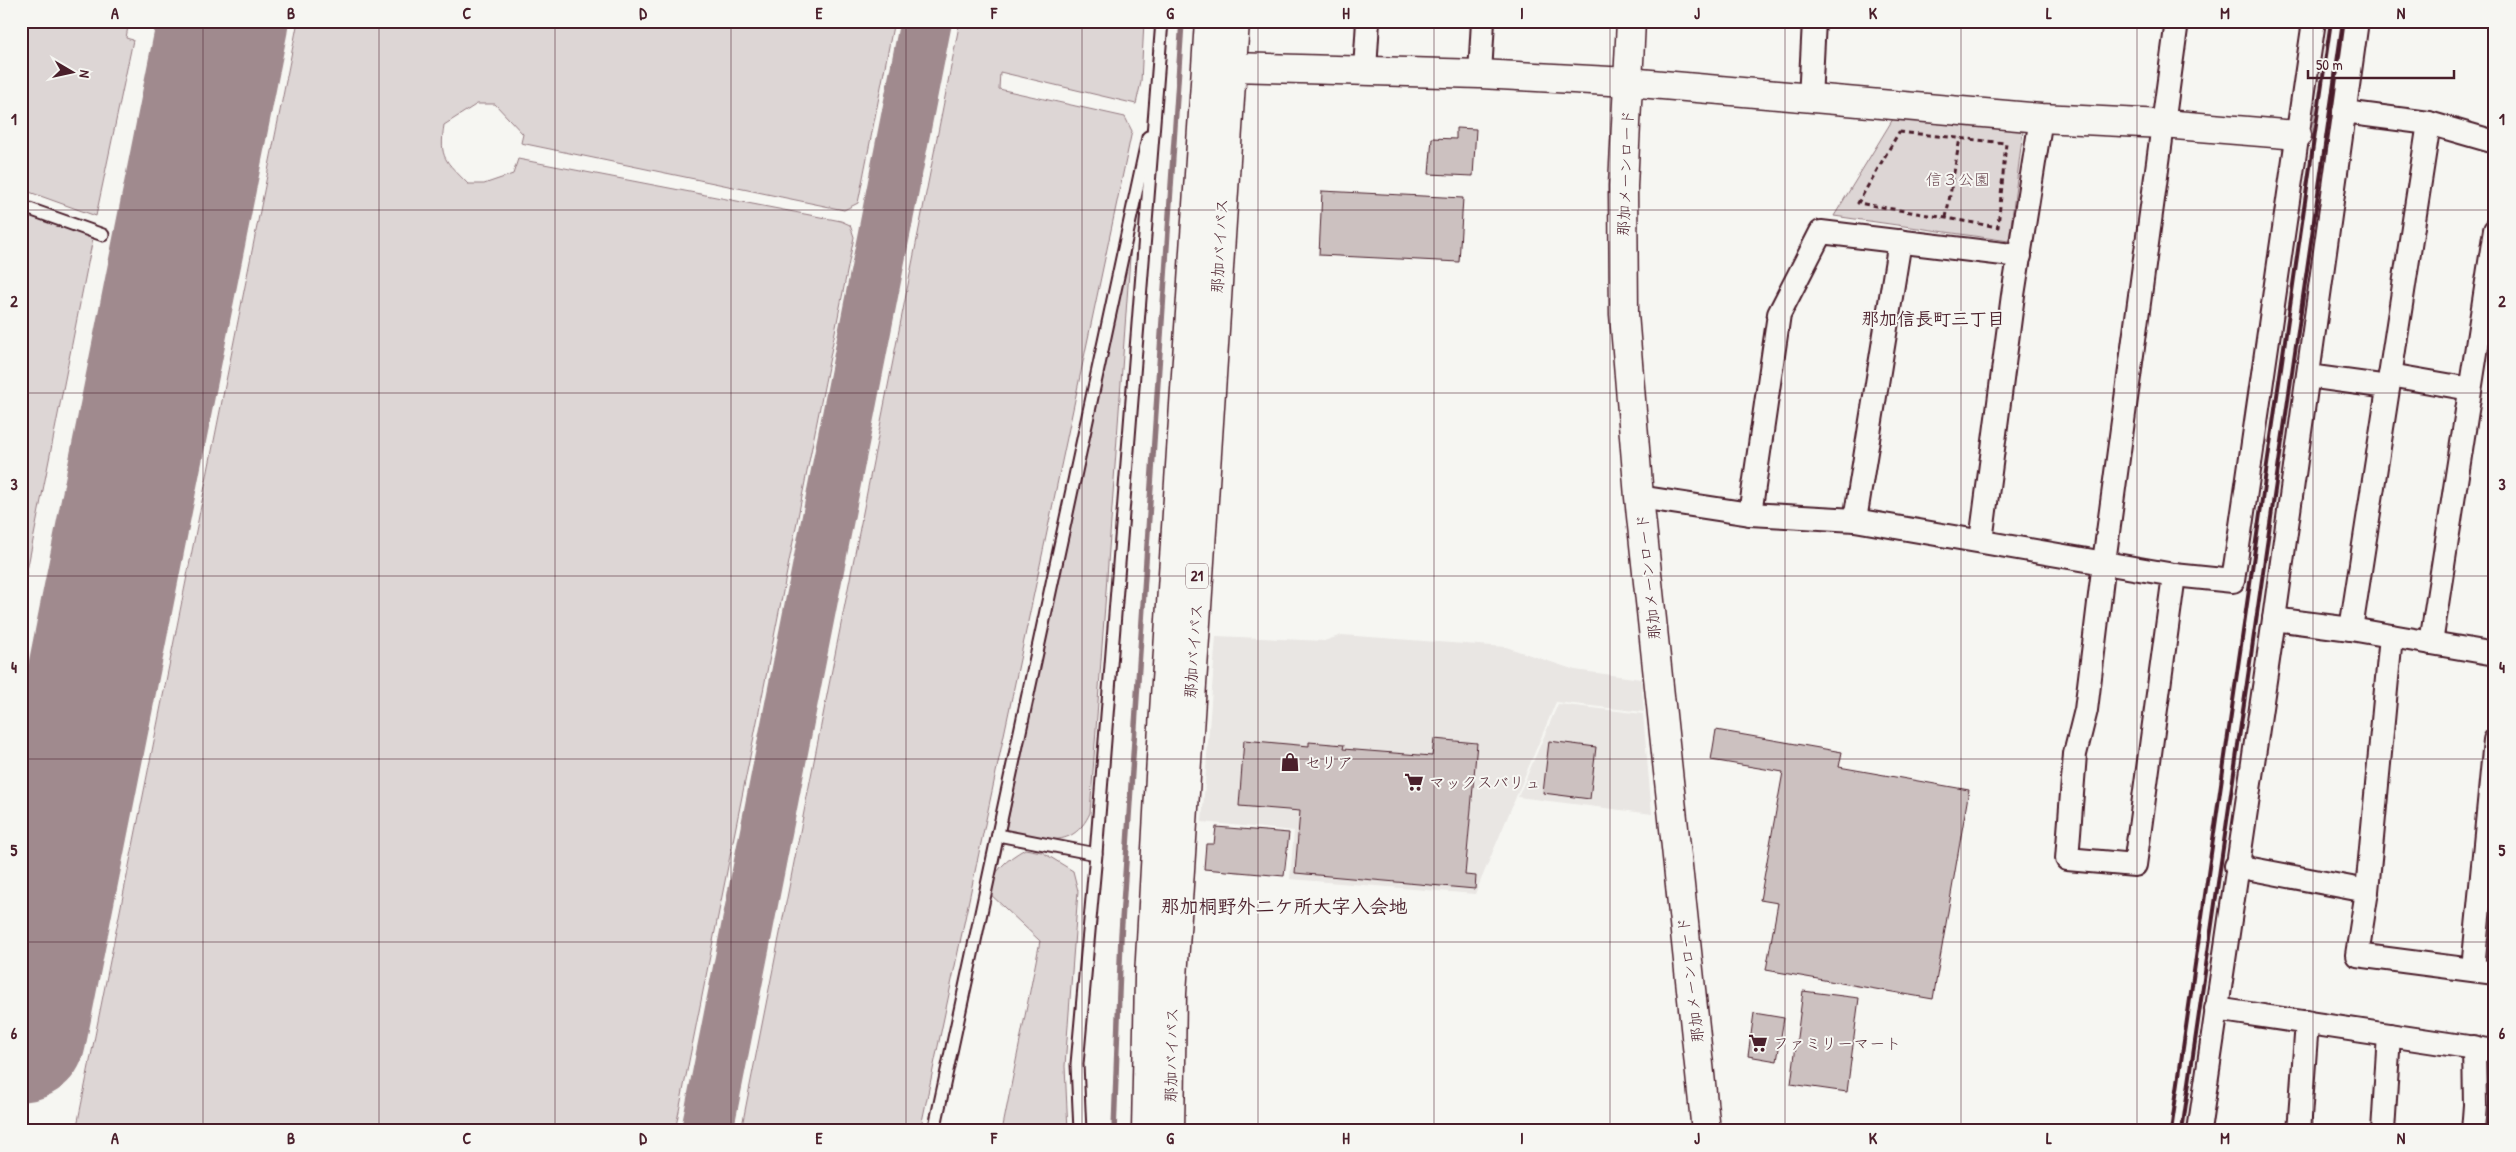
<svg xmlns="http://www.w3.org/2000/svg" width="2516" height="1152" font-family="'Patrick Hand','Klee One',sans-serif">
<rect width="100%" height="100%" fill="#f6f6f2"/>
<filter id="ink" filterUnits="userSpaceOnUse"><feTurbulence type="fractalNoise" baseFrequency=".02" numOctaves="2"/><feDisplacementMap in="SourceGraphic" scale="10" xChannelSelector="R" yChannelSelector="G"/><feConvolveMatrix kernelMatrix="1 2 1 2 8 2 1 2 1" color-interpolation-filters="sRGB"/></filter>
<g filter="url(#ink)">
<g fill="#e9e6e3">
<path d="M1342 635 1506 647 1575 670 1641 679 1644 712 1556 702 1475 894 1290 879 1294 831 1202 822 1216 636 1324 641Z"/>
<path d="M1558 704 1643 714 1652 814 1518 797Z"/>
</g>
<g fill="#ddd6d5" stroke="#947a80">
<path d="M21 21H129L126 38 133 40 96 216 21 189Z"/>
<path d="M298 21H894L858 203 844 210 521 143 523 134 495 104H477L444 125C439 159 445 160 468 184H484L513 174 518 159 841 221 850 225 854 237 675 1131H76Z"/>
<path d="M960 21H1144L1141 82 1136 104 1000 72 999 89 1125 117 1132 131 920 1131H741Z"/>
<path d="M1893 119 2023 131 2009 241 1834 216Z"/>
<path d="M21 213 93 238 21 601Z"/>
<path d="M1132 230 1090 813C1072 852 1039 839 1006 830L1128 231Z"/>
<path d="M1025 849 1042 852 1073 871 1078 891 1065 1066 1068 1131H1002L1040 941 988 892C994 870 1006 860 1025 849Z"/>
</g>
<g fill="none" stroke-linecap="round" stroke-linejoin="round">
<path stroke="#8e747a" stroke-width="5.5" d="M1114 1131 1121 936 1182 21"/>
<path stroke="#a08a8e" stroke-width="52" d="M707 1131 926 21"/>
<path stroke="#a08a8e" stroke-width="131" d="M21 1036 223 21"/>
</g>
<g fill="#ccc1c0" stroke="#4a1f2b">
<path d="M1456 128 1476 129 1473 176 1429 174 1432 138 1456 139Z"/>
<path d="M1322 191 1463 198 1459 262 1319 255Z"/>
<path d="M1716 730 1842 752 1839 767 1969 790 1933 999 1766 970 1778 903 1760 900 1783 772 1711 760Z"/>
<path d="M1434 739 1477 743 1465 875 1476 876 1475 889 1295 873 1300 811 1239 806 1244 740 1309 746V742L1344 745 1343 749 1432 756Z"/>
<path d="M1549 741 1596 747 1590 799 1543 793Z"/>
<path d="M1216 827 1289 833 1284 876 1204 869 1206 844H1214Z"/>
<path d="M1803 991 1859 998 1847 1092 1791 1084Z"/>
<path d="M1754 1013 1784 1018 1777 1061 1748 1056Z"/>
</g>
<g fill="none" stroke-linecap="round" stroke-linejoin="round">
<g stroke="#4a1f2b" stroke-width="15">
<g id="service">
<path d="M21 206 103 235"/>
<path d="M998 835 1096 854"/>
<path d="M934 1131 1148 137"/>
<path d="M1080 1131 1077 1064 1096 854 1162 21"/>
</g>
</g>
<g stroke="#4a1f2b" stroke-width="26">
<g id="minor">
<path d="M1365 70 1368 21"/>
<path d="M1480 74 1483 21"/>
<path d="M1810 99 1814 21"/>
<path d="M2344 112 2429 123 2495 142"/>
<path d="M2390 375 2470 389"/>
<path d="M2308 376 2388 387"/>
<path d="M1639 497 1750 514 1855 520 2174 575 2233 581 2314 21"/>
<path d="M1750 514 1779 314 1821 232 2020 256"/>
<path d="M1855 520 1900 241"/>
<path d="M1981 541 2013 295 2041 118"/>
<path d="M2174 575 2135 865 2067 859 2075 754 2086 710 2104 562 2177 21"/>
<path d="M2274 619 2351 629 2495 654"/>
<path d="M2351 629 2429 123"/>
<path d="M2391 636 2367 891 2357 955 2495 973"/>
<path d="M2431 643 2495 230"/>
<path d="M2236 866 2367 891"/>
<path d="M2473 969 2495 740"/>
<path d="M2216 1009 2495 1051"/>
<path d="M2199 1131 2274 619 2357 21"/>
<path d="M2299 1131 2307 1022"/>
<path d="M2383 1131 2389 1035"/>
<path d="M2473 1131 2475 1105 2474 1047"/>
</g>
</g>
<g stroke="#4a1f2b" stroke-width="31">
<g id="tertiary">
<path d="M1631 21 1623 186 1624 314 1639 497 1706 1131"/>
<path d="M1231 67 1480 74 1628 82 2041 118 2163 124 2297 135"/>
</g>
</g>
<g stroke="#4a1f2b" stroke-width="31">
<g id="trunk">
<path d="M1146 1131 1149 977 1161 758 1209 21"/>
<path d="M1170 1131 1172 993 1235 21"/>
</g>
</g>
<g stroke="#4a1f2b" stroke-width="3" stroke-dasharray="5 4" stroke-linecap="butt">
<path d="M1899 132 2006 143 1998 227 1858 203Z"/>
<path d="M1946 218 1960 138"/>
</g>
<use href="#service" stroke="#f6f6f2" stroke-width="11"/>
<use href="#minor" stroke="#f6f6f2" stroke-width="22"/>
<use href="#tertiary" stroke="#f6f6f2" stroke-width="28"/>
<use href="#trunk" stroke="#f6f6f2" stroke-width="28"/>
<g stroke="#4a1f2b" stroke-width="4">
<path d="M2171 1131 2331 21"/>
<path d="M2182 1131 2343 21"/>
</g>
</g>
</g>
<path fill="none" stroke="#4a1f2b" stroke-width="1" stroke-opacity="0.55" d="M203 21V1131M379 21V1131M555 21V1131M731 21V1131M906 21V1131M1082 21V1131M1258 21V1131M1434 21V1131M1610 21V1131M1785 21V1131M1961 21V1131M2137 21V1131M2313 21V1131M21 210H2495M21 393H2495M21 576H2495M21 759H2495M21 942H2495"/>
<defs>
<g id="shop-bare" transform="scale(1.5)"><path d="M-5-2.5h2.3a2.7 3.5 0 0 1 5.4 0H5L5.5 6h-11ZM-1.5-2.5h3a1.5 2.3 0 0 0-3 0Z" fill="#4a1f2b" stroke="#f6f6f2" stroke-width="2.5" paint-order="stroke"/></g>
<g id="supermarket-bare" transform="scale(1.5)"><path d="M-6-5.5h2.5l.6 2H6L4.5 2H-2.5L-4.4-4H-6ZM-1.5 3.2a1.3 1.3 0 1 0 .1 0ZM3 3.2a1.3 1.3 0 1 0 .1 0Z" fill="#4a1f2b" stroke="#f6f6f2" stroke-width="2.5" paint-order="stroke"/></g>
</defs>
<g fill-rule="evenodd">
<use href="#shop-bare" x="1290" y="762"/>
<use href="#supermarket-bare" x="1414" y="782"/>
<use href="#supermarket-bare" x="1758" y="1043"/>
</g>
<g text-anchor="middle" stroke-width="4" stroke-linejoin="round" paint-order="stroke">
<rect fill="#f6f6f2" stroke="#7e6067" stroke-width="1" x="1186" y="563.5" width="22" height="25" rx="4"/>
<g font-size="15" font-weight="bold" fill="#4a1f2b">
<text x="1197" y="581">21</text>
</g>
<g font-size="16" fill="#4a1f2b" stroke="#f6f6f2">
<text transform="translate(1625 173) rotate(-88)" y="6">那加メーンロード</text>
<text transform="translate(1219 246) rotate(-87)" y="6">那加バイパス</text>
<text transform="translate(1648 577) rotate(-96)" y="6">那加メーンロード</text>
<text transform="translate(1193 651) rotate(-86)" y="6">那加バイパス</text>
<text transform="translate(1690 980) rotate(-97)" y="6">那加メーンロード</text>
<text transform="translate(1171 1055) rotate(-89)" y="6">那加バイパス</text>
</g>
<g font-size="16" fill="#6f4d56" stroke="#f6f6f2">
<text x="1958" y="185">信３公園</text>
</g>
<g font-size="16" fill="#4a1f2b" stroke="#f6f6f2" text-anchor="start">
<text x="1305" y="768">セリア</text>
<text x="1429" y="788">マックスバリュ</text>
<text x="1773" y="1049">ファミリーマート</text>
</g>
<g font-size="18" font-weight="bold" fill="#4a1f2b" stroke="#f6f6f2">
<text x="1933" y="325">那加信長町三丁目</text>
</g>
<g font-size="19" font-weight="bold" fill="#4a1f2b" stroke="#f6f6f2">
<text x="1284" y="913">那加桐野外二ケ所大字入会地</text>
</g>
</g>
<rect width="2516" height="1152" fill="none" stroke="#f6f6f2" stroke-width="55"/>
<g transform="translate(72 72) rotate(99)" stroke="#f6f6f2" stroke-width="4" paint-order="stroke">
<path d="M0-4L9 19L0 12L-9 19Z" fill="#4a1f2b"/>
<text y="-8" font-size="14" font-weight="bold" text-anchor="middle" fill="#4a1f2b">N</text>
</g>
<path d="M2308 70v8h146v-8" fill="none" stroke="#4a1f2b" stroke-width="2.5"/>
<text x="2316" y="70" font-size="15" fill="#4a1f2b" stroke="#f6f6f2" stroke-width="4" paint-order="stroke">50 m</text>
<rect x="28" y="28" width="2460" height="1096" fill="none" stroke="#4a1f2b" stroke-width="2"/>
<g font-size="16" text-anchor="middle" font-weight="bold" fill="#4a1f2b">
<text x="115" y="19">A</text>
<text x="291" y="19">B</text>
<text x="467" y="19">C</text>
<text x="643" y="19">D</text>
<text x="819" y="19">E</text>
<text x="994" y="19">F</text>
<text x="1170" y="19">G</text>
<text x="1346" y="19">H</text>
<text x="1522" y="19">I</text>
<text x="1697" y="19">J</text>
<text x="1873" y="19">K</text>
<text x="2049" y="19">L</text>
<text x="2225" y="19">M</text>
<text x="2401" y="19">N</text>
<text x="14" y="125">1</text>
<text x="2502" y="125">1</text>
<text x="14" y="307">2</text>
<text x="2502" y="307">2</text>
<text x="14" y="490">3</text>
<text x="2502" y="490">3</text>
<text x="14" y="673">4</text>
<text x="2502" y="673">4</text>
<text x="14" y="856">5</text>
<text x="2502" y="856">5</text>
<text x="14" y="1039">6</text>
<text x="2502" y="1039">6</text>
<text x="115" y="1144">A</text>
<text x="291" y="1144">B</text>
<text x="467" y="1144">C</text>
<text x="643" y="1144">D</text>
<text x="819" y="1144">E</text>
<text x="994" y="1144">F</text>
<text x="1170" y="1144">G</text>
<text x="1346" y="1144">H</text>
<text x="1522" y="1144">I</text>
<text x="1697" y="1144">J</text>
<text x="1873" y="1144">K</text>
<text x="2049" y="1144">L</text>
<text x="2225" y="1144">M</text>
<text x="2401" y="1144">N</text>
</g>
</svg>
